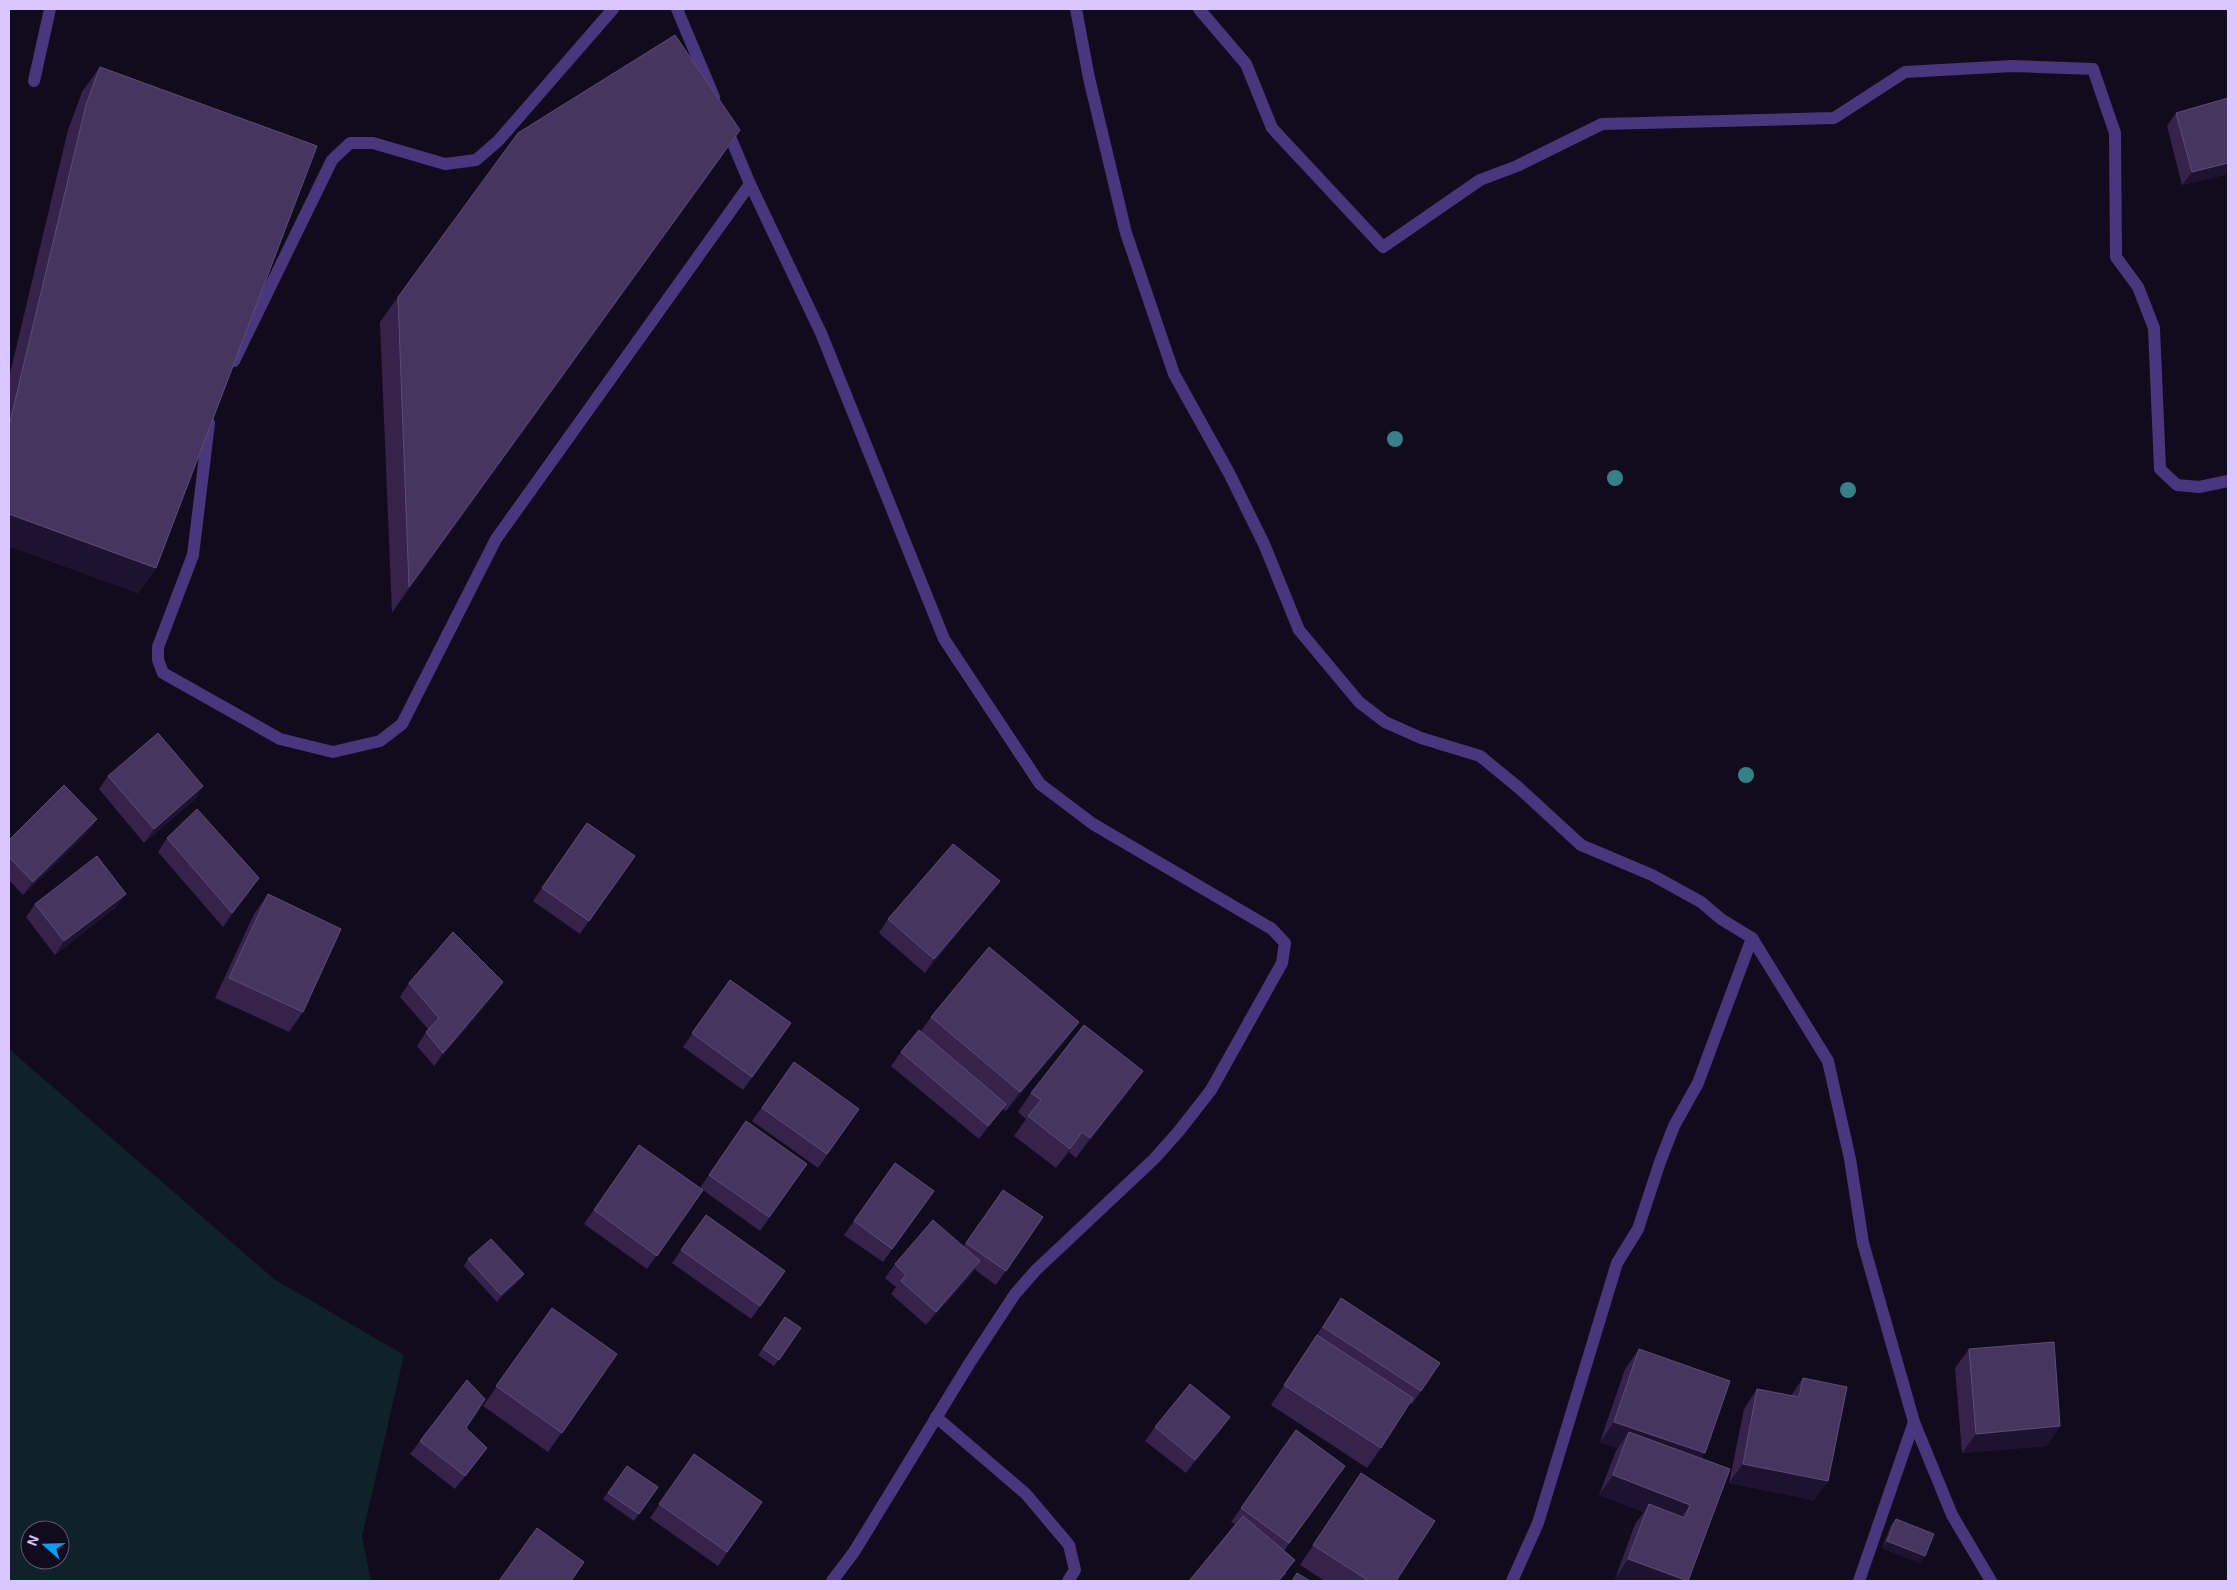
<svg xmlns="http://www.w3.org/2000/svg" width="2237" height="1590" font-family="'Exo 2',sans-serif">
<rect width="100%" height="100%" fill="#120b1d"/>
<path fill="#0e2227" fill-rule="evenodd" d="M9 1049 274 1279 404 1355 362 1537 371 1581H9ZM30 1530H60V1560H30Z"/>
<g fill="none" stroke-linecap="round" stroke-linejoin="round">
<g stroke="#49367c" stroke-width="12">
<path d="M677 9 714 97"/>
<path d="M1076 9 1089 78 1126 233 1174 374 1229 473 1264 544 1299 630 1359 702 1385 722 1421 738 1480 756 1519 788 1581 845 1652 875 1701 902 1721 919 1752 938 1828 1061 1850 1159 1863 1243 1914 1422 1952 1515 1991 1581"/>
<path d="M1199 9 1246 64 1272 128 1383 247 1480 180 1517 166 1602 124 1834 118 1905 72 2012 66 2093 69 2115 133 2116 257 2138 287 2154 328 2160 469 2177 485 2199 487 2228 481"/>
<path d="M34 81 50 9"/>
<path d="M726 127 750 184 821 333 944 639 1040 784 1093 824 1272 929 1285 943 1282 963 1211 1090 1179 1131 1154 1159 1036 1270 1015 1294 969 1364 854 1552 832 1581"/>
<path d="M234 361 332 160 350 143H373L445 164 476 160 498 141 613 9"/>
<path d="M209 423 193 555 158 647V660L163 673 280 739 333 752 380 741 402 724 496 539 750 184"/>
<path d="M936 1417 1026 1494 1069 1545 1075 1570 1068 1581"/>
<path d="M1512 1581 1538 1523 1617 1263 1638 1229 1660 1162 1674 1126 1698 1083 1752 938"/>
<path d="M1859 1581 1914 1422"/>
</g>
</g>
<g fill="#368087">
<circle cx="1395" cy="439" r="8"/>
<circle cx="1615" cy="478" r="8"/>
<circle cx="1848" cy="490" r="8"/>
<circle cx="1746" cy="775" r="8"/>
</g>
<g fill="#35234c">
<path d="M100 67 156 568 138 593 9 546V378L68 130 82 92Z"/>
<path d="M2176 113 2228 174 2182 185 2167 126Z"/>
<path d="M723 155 392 613 380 322 398 297Z"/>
<path d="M108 776 203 786 194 800 144 843 99 789Z"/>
<path d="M97 819 87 833 23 895 9 880V840Z"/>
<path d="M587 823 635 856 580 934 533 901Z"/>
<path d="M167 838 249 892 223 927 158 852Z"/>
<path d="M1000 881 990 894 925 973 879 933 888 919Z"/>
<path d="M268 894 303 1012 289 1032 215 998 254 914Z"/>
<path d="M35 904 116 907 55 955 26 917Z"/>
<path d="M730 980 791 1023 743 1090 683 1047Z"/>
<path d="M503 982 494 995 434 1066 417 1046 428 1029 400 997 409 983Z"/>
<path d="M931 1017 1079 1022 1065 1041 1006 1111 1003 1109 979 1139 891 1066 901 1052 921 1031Z"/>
<path d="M794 1062 859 1109 818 1168 752 1121Z"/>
<path d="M1129 1091 1076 1158 1069 1152 1056 1168 1014 1136 1026 1119 1018 1112 1031 1093Z"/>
<path d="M746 1121 807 1164 760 1231 703 1190 647 1269 584 1224 639 1145 700 1188Z"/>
<path d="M895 1163 934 1191 883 1262 844 1235Z"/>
<path d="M1003 1190 1043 1217 996 1285 974 1269 971 1275 926 1325 891 1294 896 1287 885 1278 895 1264 963 1247Z"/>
<path d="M706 1215 785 1271 751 1319 672 1263Z"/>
<path d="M468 1259 524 1274 519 1281 497 1302 464 1266Z"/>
<path d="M1341 1298 1421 1391 1412 1404 1410 1403 1381 1448 1367 1468 1271 1405Z"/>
<path d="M552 1308 617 1354 548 1452 483 1406Z"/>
<path d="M785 1317 801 1328 774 1366 758 1355Z"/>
<path d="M1639 1349 1702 1458 1688 1581 1615 1579 1635 1524 1644 1512 1599 1495 1616 1451 1618 1448 1600 1442 1625 1369Z"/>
<path d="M1969 1349 2060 1426 2047 1446 1962 1453 1955 1368Z"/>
<path d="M1803 1378 1828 1481 1814 1500 1729 1483 1744 1409 1757 1389 1791 1396Z"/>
<path d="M1230 1417 1221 1430 1186 1473 1145 1441 1155 1427Z"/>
<path d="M466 1428 477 1461 455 1489 410 1454 420 1441Z"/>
<path d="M1296 1430 1345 1466 1284 1551 1286 1574 1279 1581H1189L1235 1524 1231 1522Z"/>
<path d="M694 1454 762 1502 718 1566 650 1518Z"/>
<path d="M627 1466 658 1487 634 1521 603 1499Z"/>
<path d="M1361 1473 1396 1581H1325L1300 1565Z"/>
<path d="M1896 1519 1920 1563 1882 1548 1891 1525Z"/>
</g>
<g fill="#1f1231">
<path d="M740 130 723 155 392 613 409 587Z"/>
<path d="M2228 163V174L2182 185 2192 172Z"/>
<path d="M9 514 156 568 138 593 9 546Z"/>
<path d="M203 786 194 800 144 843 154 829Z"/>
<path d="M97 819 87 833 23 895 33 882Z"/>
<path d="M259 878 249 892 223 927 232 913Z"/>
<path d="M1000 881 990 894 925 973 934 959Z"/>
<path d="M126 894 116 907 55 955 64 941Z"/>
<path d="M503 982 494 995 434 1066 443 1053Z"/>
<path d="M1079 1022 1065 1041 1006 1111 1020 1092Z"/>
<path d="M1143 1071 1129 1091 1076 1158 1090 1138Z"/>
<path d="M1006 1104 996 1117 979 1139 988 1126Z"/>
<path d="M1082 1132 1069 1152 1056 1168 1070 1149Z"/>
<path d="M980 1261 971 1275 926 1325 936 1312Z"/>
<path d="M524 1274 519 1281 497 1302 501 1295Z"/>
<path d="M1230 1417 1221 1430 1186 1473 1195 1460Z"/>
<path d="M1614 1422 1705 1453 1692 1473 1629 1432 1618 1448 1600 1442Z"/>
<path d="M2060 1426 2047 1446 1962 1453 1976 1434Z"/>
<path d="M1743 1464 1828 1481 1814 1500 1729 1483Z"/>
<path d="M1613 1475 1690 1505 1676 1524 1649 1504 1644 1512 1599 1495Z"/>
<path d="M1887 1541 1925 1556 1920 1563 1882 1548Z"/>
<path d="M1628 1559 1687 1581H1621L1615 1579Z"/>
</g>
<g fill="#46355f" stroke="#5e4c78">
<path d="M675 35 740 130 409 587 398 297 518 133Z"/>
<path d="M100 67 317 146 156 568 9 514V426L86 105Z"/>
<path d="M2228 98V163L2192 172 2176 113Z"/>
<path d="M158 733 203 786 154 829 108 776Z"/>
<path d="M64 785 97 819 33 882 9 857V840Z"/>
<path d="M197 809 259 878 232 913 167 838Z"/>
<path d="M587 823 635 856 589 921 542 888Z"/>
<path d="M953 844 1000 881 934 959 888 919Z"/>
<path d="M97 856 126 894 64 941 35 904Z"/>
<path d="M268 894 341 929 303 1012 229 978Z"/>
<path d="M453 932 503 982 443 1053 426 1032 439 1018 409 983Z"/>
<path d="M989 947 1079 1022 1020 1092 931 1017Z"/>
<path d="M730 980 791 1023 752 1077 692 1033Z"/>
<path d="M1084 1025 1143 1071 1090 1138 1082 1132 1070 1149 1028 1116 1041 1100 1031 1093Z"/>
<path d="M919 1030 1006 1104 988 1126 901 1052Z"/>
<path d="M794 1062 859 1109 827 1154 762 1108Z"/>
<path d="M746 1121 807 1164 769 1217 709 1175Z"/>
<path d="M639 1145 703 1190 657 1256 594 1210Z"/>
<path d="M895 1163 934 1191 892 1249 854 1221Z"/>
<path d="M1003 1190 1043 1217 1006 1271 966 1243Z"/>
<path d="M706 1215 785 1271 760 1306 681 1250Z"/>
<path d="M933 1220 980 1261 936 1312 901 1281 906 1275 895 1264Z"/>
<path d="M491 1239 524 1274 501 1295 468 1259Z"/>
<path d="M1341 1298 1440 1363 1421 1391 1323 1327Z"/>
<path d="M552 1308 617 1354 562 1433 496 1386Z"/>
<path d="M785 1317 801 1328 779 1360 763 1349Z"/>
<path d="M1317 1335 1413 1398 1381 1448 1284 1385Z"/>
<path d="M2054 1342 2060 1426 1976 1434 1969 1349Z"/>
<path d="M1639 1349 1730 1381 1705 1453 1614 1422Z"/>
<path d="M1803 1378 1847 1387 1828 1481 1743 1464 1757 1389 1799 1397Z"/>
<path d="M467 1380 485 1399 466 1428 487 1448 465 1476 420 1441Z"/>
<path d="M1190 1384 1230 1417 1195 1460 1155 1427Z"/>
<path d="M1296 1430 1345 1466 1289 1543 1241 1508Z"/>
<path d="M1629 1432 1730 1469 1688 1581 1628 1559 1649 1504 1685 1518 1690 1505 1613 1475Z"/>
<path d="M694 1454 762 1502 727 1552 659 1504Z"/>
<path d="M627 1466 658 1487 639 1514 608 1493Z"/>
<path d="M1361 1473 1435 1521 1396 1581H1369L1313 1545Z"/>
<path d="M1243 1516 1295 1560 1278 1581H1189Z"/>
<path d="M1896 1519 1934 1534 1925 1556 1887 1541Z"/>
<path d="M537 1528 584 1562 571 1581H499Z"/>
<path d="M1297 1573 1310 1581H1292Z"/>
</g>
<rect width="2237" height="1590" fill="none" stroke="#dbc7ff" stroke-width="20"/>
<g transform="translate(45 1545) rotate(290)"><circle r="24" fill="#120b1d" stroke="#625677"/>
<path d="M0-4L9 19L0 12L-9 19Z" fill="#00a0f2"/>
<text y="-8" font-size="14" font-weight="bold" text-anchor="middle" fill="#dbc7ff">N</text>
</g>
</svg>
